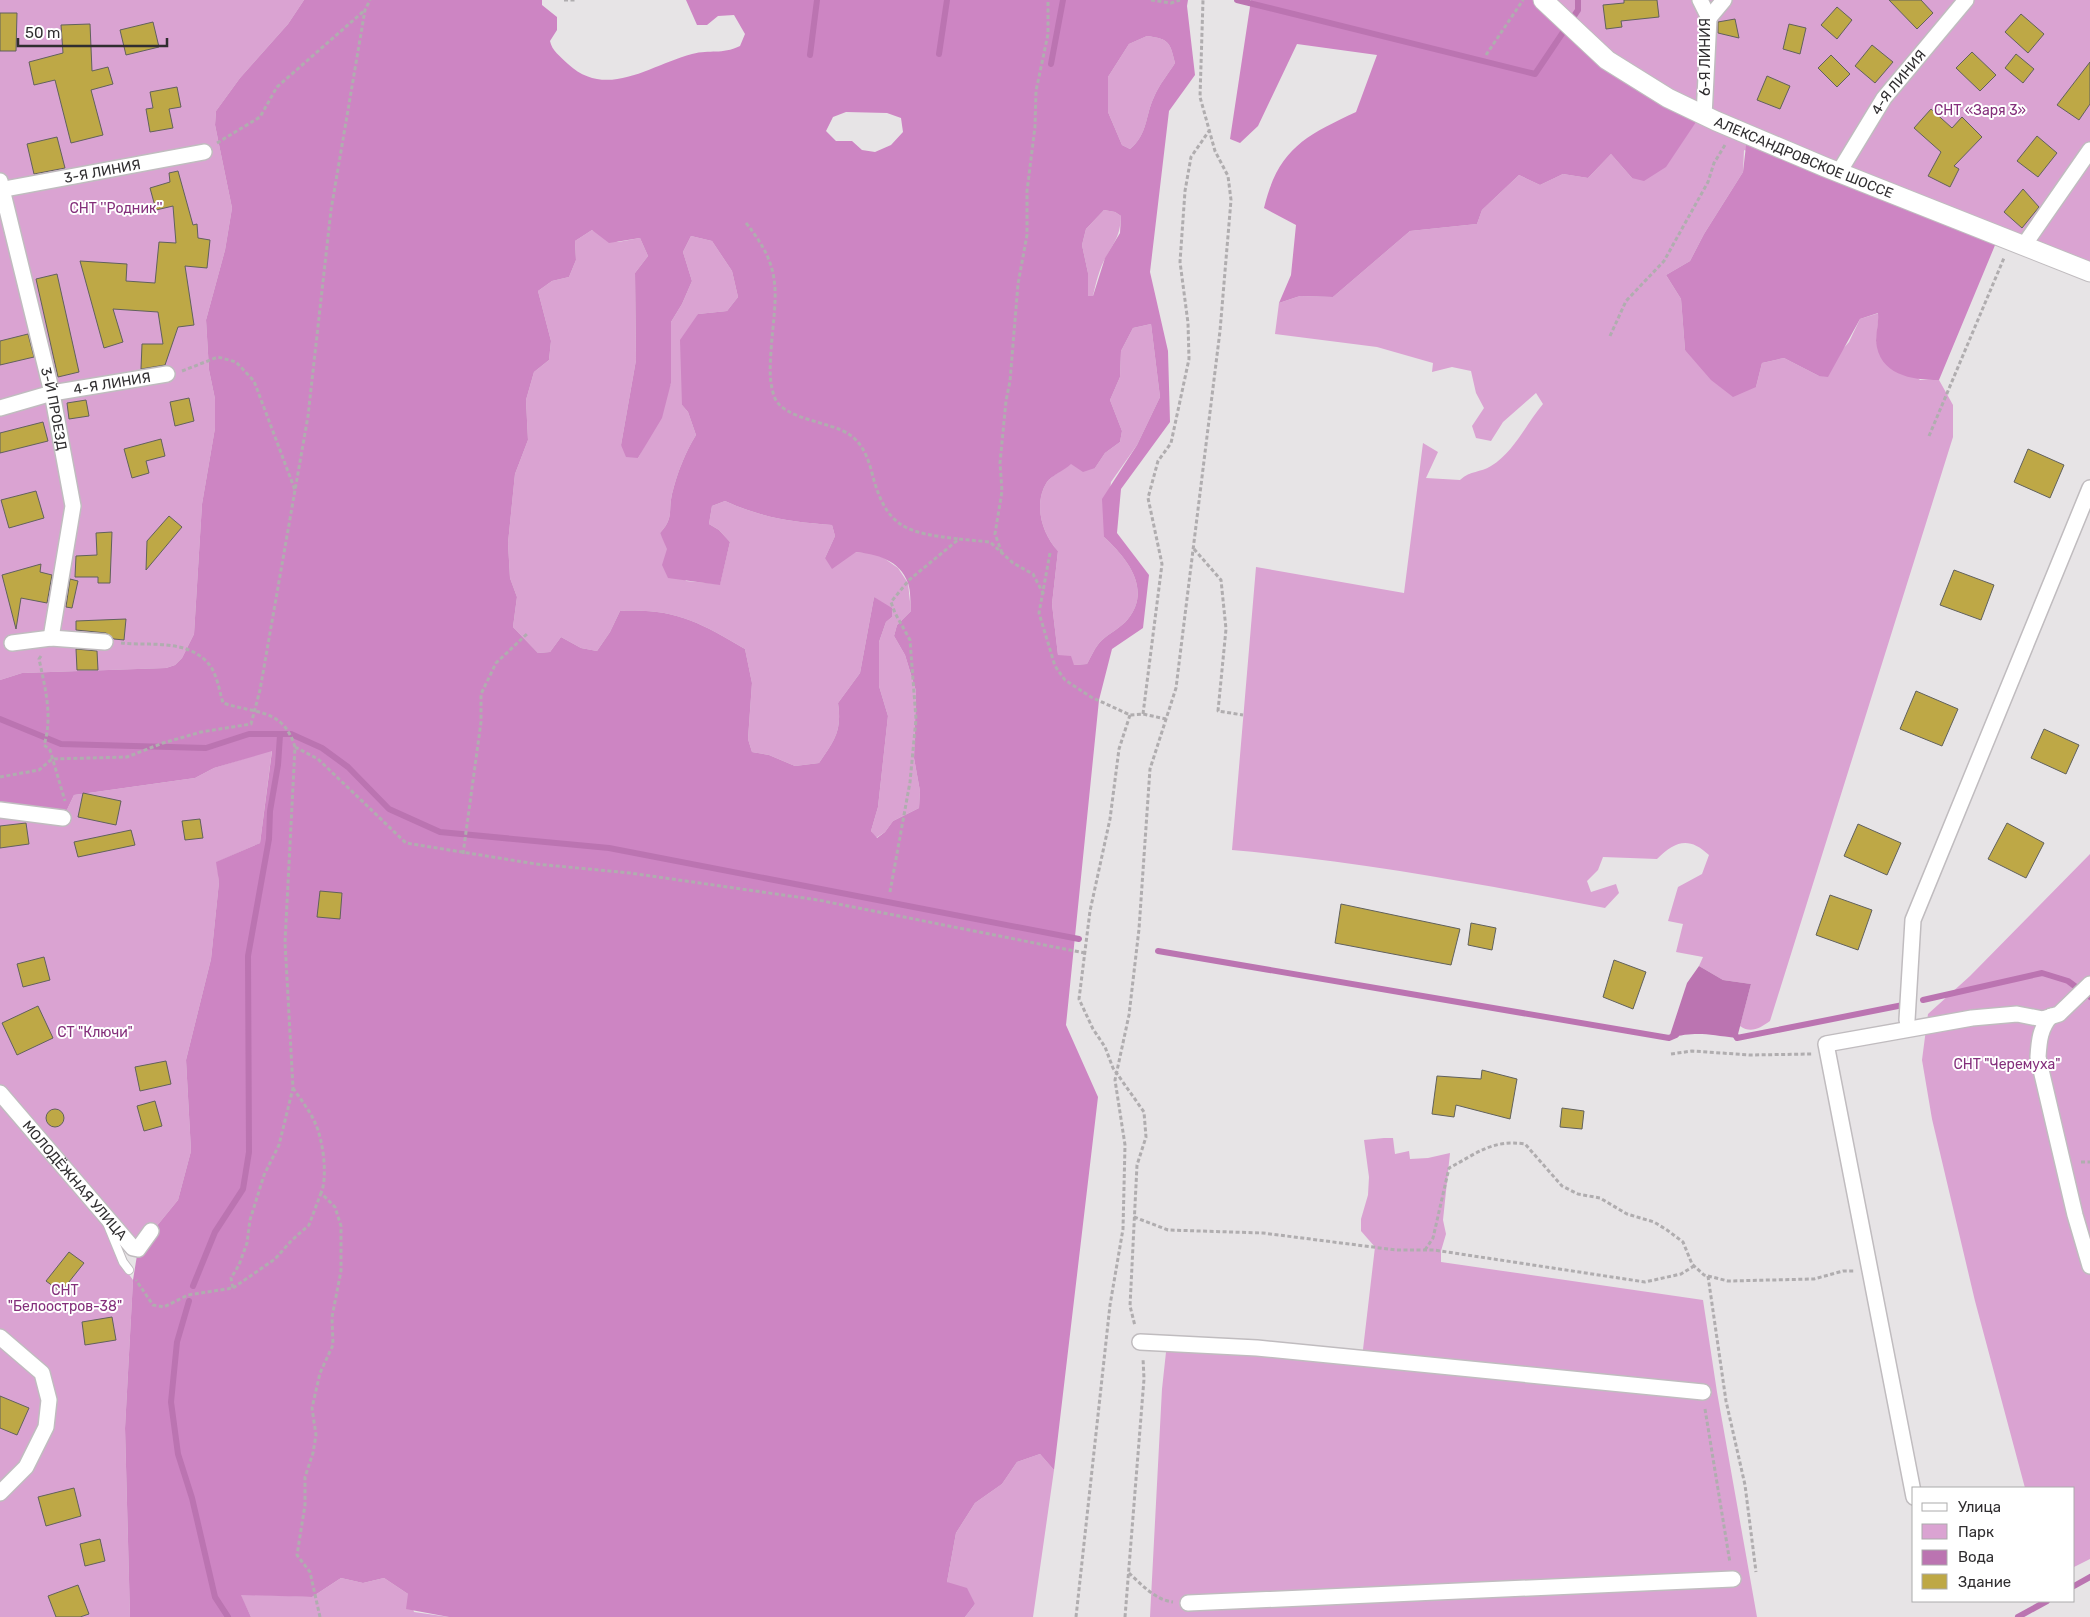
<svg xmlns="http://www.w3.org/2000/svg" width="2090" height="1617" font-family="Rubik,sans-serif">
<rect width="100%" height="100%" fill="#e7e4e6"/>
<g fill="#daa3d2">
<path d="M0 0H304L288 24 240 78 216 111 215 125 232 208 225 250 206 320 209 370 215 399V428L202 504 194 634 182 658 175 665 166 668 22 673 0 680Z"/>
<path d="M1543 0H2090V272L1744 150 1743 172 1704 234 1690 261 1666 275 1681 299 1685 350 1756 387 1762 363 1784 358 1819 376 1849 342 1860 319 1879 313 1876 342 1920 380H1939L1953 405V437L1770 1021C1760 1028 1751 1034 1740 1026L1751 984 1723 980 1699 966 1703 957 1676 952 1683 924 1668 921 1678 887 1702 874 1709 855C1689 836 1675 841 1657 859L1603 857 1598 870 1587 881 1591 892 1616 884 1619 893 1605 908C1482 884 1357 861 1232 850L1256 567 1404 593 1423 443 1438 452 1426 478 1460 480C1471 470 1480 473 1491 466 1514 452 1526 424 1543 404L1536 393 1503 422 1491 441 1476 438 1472 426 1484 408 1476 393 1471 371 1452 367 1432 372 1433 363 1377 347 1275 334 1279 303 1300 296 1333 297 1410 231 1477 224 1482 210 1519 175 1540 185 1563 174 1588 178 1611 154 1632 178 1668 98Z"/>
<path d="M1147 36C1169 39 1170 42 1175 63 1168 74 1159 85 1154 97 1145 116 1148 134 1130 149L1122 145 1108 112V77L1129 44Z"/>
<path d="M1104 210 1115 212 1121 216C1120 236 1115 241 1106 257 1099 269 1096 283 1093 296H1088V273L1082 245 1086 229Z"/>
<path d="M592 230 618 242 640 238 648 256 635 273 636 360 621 445 638 458 649 438 671 383V322L682 304 692 281 683 252 691 236 712 241 732 271 738 297 727 311 698 314 683 383 682 405 688 412 696 435C685 453 677 473 672 494 668 512 674 518 660 533L686 581 720 584 730 542 719 530 709 524 712 506 725 501C763 518 791 522 832 525L835 536 825 558 855 552 878 554 898 568 908 583 911 611 897 625 894 636 905 655 916 691 914 758 920 791 919 808 893 821 885 832 876 838 871 831 878 807 888 716 879 686V642L886 622 892 617 874 597 860 673 838 703C842 731 835 740 819 763L795 766 769 755 752 752 748 739 752 683 745 649C699 622 674 608 620 611L610 632 597 651 581 648 561 637 550 652 538 653 513 627 517 597 510 578 508 543 515 474 528 440 526 400 534 372 549 360 551 341 538 291 552 281 569 277 576 260 575 241Z"/>
<path d="M1151 324 1160 397 1137 445 1111 482 1104 537C1127 558 1152 589 1128 619 1121 628 1109 633 1101 641 1095 647 1091 657 1087 664L1074 665 1058 655 1052 604 1058 551C1042 534 1033 504 1047 482 1050 477 1065 469 1071 463L1095 468 1105 453 1120 442 1122 431 1110 400 1120 377 1121 351 1133 328Z"/>
<path d="M272 750 260 843 217 862 219 882 211 959 186 1060 191 1151 178 1200 138 1249 103 1218 120 1262 133 1280 125 1428 130 1617H0V811L63 818 74 795 195 778 214 768Z"/>
<path d="M2090 854V1559L2074 1567V1488H2025L1975 1301 1932 1119 1922 1060 1928 1014 1970 976Z"/>
<path d="M1384 1138H1393L1395 1154 1409 1151 1410 1159 1428 1158 1450 1153 1443 1220 1446 1234 1441 1251V1262L1703 1300 1717 1392 1757 1617H1150L1162 1389 1167 1343 1362 1358 1375 1247 1361 1231V1219L1368 1195 1369 1177 1364 1140Z"/>
<path d="M1040 1454 1054 1470 1033 1617H965L975 1604 947 1582 956 1533 975 1503 1002 1484 1017 1462Z"/>
<path d="M341 1578 363 1583 384 1578 408 1594 414 1612 449 1617H251L240 1594 312 1597Z"/>
</g>
<g fill="#cd85c3" fill-rule="evenodd">
<path d="M304 0H542V5L557 17V30L550 41C552 51 560 56 568 64 607 100 650 65 692 54 711 49 721 55 740 46L745 34 734 15 718 16 707 25H697L686 0H1188L1187 6 1195 75 1169 111 1150 272 1168 351 1170 422 1121 489 1117 533 1149 575 1143 628 1112 649 1099 700 1066 1025 1098 1097 1054 1470 1040 1454 1017 1462 1002 1484 975 1503 956 1533 947 1582 967 1588 975 1604 965 1617H449L406 1609 408 1594 384 1578 363 1583 341 1578 312 1597 241 1595 251 1617H130L125 1428 133 1280 138 1249 178 1200 191 1151 186 1060 211 959 219 882 216 862 260 843 272 751 214 768 195 778 74 795 63 818 0 811V680L22 673 166 668 175 665 182 658 194 634 202 504 215 428V399L209 370 206 320 225 250 232 208 215 125 216 111 240 78 288 24ZM1147 36C1169 39 1170 42 1175 63 1168 74 1159 85 1154 97 1145 116 1148 134 1130 149L1122 145 1108 112V77L1129 44ZM846 112 887 113 901 118 903 132 891 145 875 152 862 150 852 141H836L826 131 833 117ZM1104 210 1115 212 1121 216 1120 233 1105 258 1093 296H1088V273L1082 245 1086 229ZM592 230 609 243 640 238 648 256 635 273 636 360 621 445 626 457 638 458 662 418 671 383V322L682 304 692 281 683 252 691 236 712 241 732 271 738 297 727 311 698 314 680 340 682 405 688 412 696 435C685 453 677 473 672 494 668 512 674 518 660 533L667 549 662 565 668 578 720 585 730 542 719 530 709 524 712 506 725 501C763 518 791 522 832 525L835 536 825 558 832 569 856 552C876 554 900 560 908 583 911 591 910 603 911 611L897 625 894 636 905 655 916 691 914 758 920 791 919 808 893 821 885 832 877 838 871 831 878 807 888 716 879 686V642L886 622 892 617V608L874 597 860 673 838 703C842 731 835 740 819 763L795 766 769 755 752 752 748 739 752 683 745 649C699 622 674 608 620 611L610 632 597 651 581 648 561 637 550 652 538 653 513 627 517 597 510 578 508 543 515 474 528 440 526 400 534 372 549 360 551 341 538 291 552 281 569 277 576 260 575 241ZM1151 324 1160 397 1137 445 1102 499 1104 537C1127 558 1152 589 1128 619 1121 628 1109 633 1101 641 1095 647 1091 657 1087 664L1074 665 1071 656 1058 655 1052 604 1058 551C1042 534 1033 504 1047 482 1051 476 1065 470 1071 464L1083 472 1095 468 1105 453 1120 442 1122 431 1110 400 1120 377 1121 351 1133 328Z"/>
<path d="M1251 0H1543L1560 18 1700 116 1666 167 1644 181 1632 178 1611 154 1588 178 1563 174 1540 185 1519 175 1482 210 1477 224 1410 231 1333 297 1300 296 1279 303 1291 275 1296 225 1264 208C1278 149 1305 136 1356 112L1377 55 1297 44 1258 126 1240 143 1230 139Z"/>
<path d="M1747 137 1998 238 1939 380C1911 380 1879 375 1876 341 1876 332 1879 322 1878 313L1860 319 1828 377 1819 376 1784 358 1762 363 1756 387 1733 397 1711 380 1685 350 1681 299 1666 275 1690 261 1704 234 1743 172Z"/>
</g>
<path fill="#bb74b1" d="M1699 966 1723 980 1751 984 1737 1038C1708 1035 1698 1031 1669 1038L1687 983Z"/>
<g fill="none" stroke-linecap="round" stroke-linejoin="round">
<g stroke="#bb74b1" stroke-width="6">
<path d="M1237 0 1535 74 1578 10V0"/>
<path d="M939 54 947 0"/>
<path d="M810 55 817 0"/>
<path d="M1051 64 1063 0"/>
<path d="M0 719 61 744 206 748 249 734H291L322 748 348 767 389 809 440 832 609 848 1079 939"/>
<path d="M1158 951 1669 1038 1676 1035"/>
<path d="M2089 996 2090 997"/>
<path d="M1923 1000 2042 973 2068 981 2076 987"/>
<path d="M1733 1031 1737 1038 1903 1005"/>
<path d="M193 1286 215 1232 243 1189 249 1152 248 956 269 839 270 811 278 765 280 735"/>
<path d="M189 1301 177 1342 171 1402 178 1454 192 1498 215 1597 228 1617"/>
<path d="M2074 1586 2090 1577"/>
<path d="M2018 1617 2047 1601"/>
</g>
</g>
<g fill="#bea846" stroke="#61615d">
<path d="M1624 0H1657L1659 17 1621 21 1622 27 1606 29 1603 5 1624 3Z"/>
<path d="M1889 0H1921L1933 13 1917 29Z"/>
<path d="M1837 7 1852 20 1837 39 1821 25Z"/>
<path d="M0 13H17L16 51H0Z"/>
<path d="M2021 14 2044 34 2028 53 2005 32Z"/>
<path d="M1735 19 1739 38 1718 33V22Z"/>
<path d="M153 22 159 47 126 55 120 30Z"/>
<path d="M90 24 92 71 108 67 113 84 91 90 103 135 71 143 55 80 34 85 29 62 63 53 61 25Z"/>
<path d="M1789 24 1806 28 1800 54 1783 49Z"/>
<path d="M1872 45 1893 62 1875 83 1855 66Z"/>
<path d="M1972 52 1996 75 1980 91 1956 68Z"/>
<path d="M2016 54 2034 69 2023 83 2005 68Z"/>
<path d="M1831 55 1850 74 1837 87 1818 68Z"/>
<path d="M2090 62V104L2079 120 2057 105Z"/>
<path d="M1767 76 1790 86 1780 109 1757 100Z"/>
<path d="M177 87 181 107 169 109 173 128 150 132 146 109 153 108 150 92Z"/>
<path d="M1931 109 1952 128 1962 117 1982 137 1954 166 1959 169 1950 187 1928 176 1941 152 1914 128Z"/>
<path d="M2037 136 2057 153 2038 177 2017 161Z"/>
<path d="M57 137 65 168 34 174 27 144Z"/>
<path d="M178 171 193 225 197 224 198 238 210 240 207 268 185 266 194 325 178 327 165 365 141 369 142 344H163L158 312 113 309 123 342 104 348 80 261 127 264 126 281 155 283 159 242 176 243 173 206 156 210 150 188 170 182 169 173Z"/>
<path d="M2023 189 2039 207 2022 228 2004 212Z"/>
<path d="M57 274 79 372 58 377 36 279Z"/>
<path d="M28 334 34 357 0 365V341Z"/>
<path d="M189 398 194 421 175 426 170 402Z"/>
<path d="M86 400 89 416 69 419 67 403Z"/>
<path d="M43 422 48 441 0 453V433Z"/>
<path d="M161 439 165 456 146 461 149 473 132 478 124 449Z"/>
<path d="M2028 449 2064 465 2050 498 2014 482Z"/>
<path d="M36 491 44 518 9 528 1 500Z"/>
<path d="M169 516 182 527 146 570 147 541Z"/>
<path d="M112 532 110 583H98V577H75L76 556 97 555 96 533Z"/>
<path d="M41 564 40 572 52 575 47 603 21 598 16 629 2 575Z"/>
<path d="M1954 570 1994 585 1981 620 1940 605Z"/>
<path d="M70 579 78 581 72 608 66 607Z"/>
<path d="M126 619 124 640 114 639 106 633 76 630V621Z"/>
<path d="M76 649 97 651 98 670H77Z"/>
<path d="M1916 691 1958 709 1942 746 1900 729Z"/>
<path d="M2044 729 2079 745 2066 774 2031 758Z"/>
<path d="M83 793 121 801 116 825 78 817Z"/>
<path d="M200 819 203 838 185 840 182 821Z"/>
<path d="M26 823 29 844 0 848V826Z"/>
<path d="M2007 823 2044 843 2026 878 1988 859Z"/>
<path d="M1858 824 1901 843 1887 875 1844 856Z"/>
<path d="M131 830 135 845 78 857 74 842Z"/>
<path d="M320 891 342 893 340 919 317 917Z"/>
<path d="M1830 895 1872 910 1858 950 1816 935Z"/>
<path d="M1341 904 1460 929 1451 965 1335 943Z"/>
<path d="M1471 923 1496 928 1492 950 1468 945Z"/>
<path d="M44 957 50 980 23 987 17 964Z"/>
<path d="M1614 960 1646 972 1633 1009 1603 997Z"/>
<path d="M38 1006 53 1038 17 1055 2 1023Z"/>
<path d="M166 1061 171 1084 140 1091 135 1067Z"/>
<path d="M1482 1070 1517 1079 1510 1119 1456 1105 1454 1117 1432 1114 1437 1076 1481 1079Z"/>
<path d="M155 1101 162 1126 144 1131 137 1106Z"/>
<path d="M1562 1108 1584 1111 1582 1129 1560 1127Z"/>
<circle cx="55" cy="1118" r="9"/>
<path d="M69 1252 84 1263 61 1292 46 1281Z"/>
<path d="M112 1317 116 1340 85 1345 82 1322Z"/>
<path d="M0 1396 29 1408 17 1435 0 1428Z"/>
<path d="M74 1488 81 1516 46 1526 38 1497Z"/>
<path d="M100 1539 105 1561 85 1566 80 1544Z"/>
<path d="M78 1585 89 1614 80 1617H56L48 1596Z"/>
</g>
<g fill="none" stroke-linecap="round" stroke-linejoin="round">
<g stroke="#c0bcbf" stroke-width="10">
<path id="service" d="M107 1223 123 1262 129 1270"/>
</g>
<g stroke="#c0bcbf" stroke-width="18">
<g id="minor">
<path d="M1700 0 1709 18 1704 116"/>
<path d="M1709 18 1724 0"/>
<path id="s1" d="M1839 172 1884 98 1966 0"/>
<path id="s2" d="M0 181 52 393 73 506 51 638"/>
<path id="s3" d="M0 190 204 152"/>
<path d="M2024 245 2090 150"/>
<path id="s4" d="M0 408 52 393 167 374"/>
<path d="M12 643 51 638 105 642"/>
<path d="M0 810 63 818"/>
<path d="M2051 1016C2040 1028 2039 1041 2038 1057L2075 1215 2090 1266"/>
<path d="M1907 1020 1913 920 2090 488"/>
<path id="s5" d="M0 1093 133 1248 138 1249 151 1231"/>
<path d="M0 1337 42 1373 49 1400 46 1427 26 1467 0 1493"/>
<path d="M1140 1342 1257 1348 1703 1392"/>
<path d="M1914 1497 1826 1044 1972 1018 2017 1014 2043 1019 2059 1014 2090 984"/>
<path d="M1188 1603 1733 1579"/>
</g>
</g>
<g stroke="#c0bcbf" stroke-width="21">
<g id="tertiary">
<path id="s6" d="M1543 0 1607 60 1668 98 1716 121 1825 167 2090 272"/>
</g>
</g>
<g stroke="#b0adaf" stroke-width="3" stroke-dasharray="4 2.5" stroke-linecap="butt">
<path d="M564 0H576"/>
<path d="M1151 0 1171 3 1180 0"/>
<path d="M1486 55 1523 0"/>
<path d="M217 143 260 117 277 87 365 10"/>
<path d="M746 223C785 271 775 294 771 351 770 367 769 380 774 396 782 420 831 421 850 435 863 444 868 458 872 473 886 528 906 533 959 539"/>
<path d="M1610 336 1626 301 1664 261 1708 182 1714 163 1725 145"/>
<path d="M182 371 218 357 236 362 254 381 295 490"/>
<path d="M1929 436 2004 258"/>
<path d="M1194 549 1221 580 1226 629 1218 711 1243 715"/>
<path d="M1002 553 995 534 1002 491 1000 463 1006 401 1010 381 1018 284 1027 235V191L1035 127 1036 91 1048 34V0"/>
<path d="M1050 553 1039 613 1055 666 1065 680 1091 697 1130 715 1143 714 1166 719"/>
<path d="M121 643C150 646 185 639 207 662 217 672 219 690 223 703 256 714 283 708 295 747L285 942 293 1088 279 1145 264 1175 250 1220 247 1243 239 1265 231 1278 233 1288 188 1295 164 1307 153 1305 136 1280"/>
<path d="M41 656 39 659C45 687 53 717 44 745L50 750 65 801"/>
<path d="M1143 714 1162 564 1148 498 1158 461 1171 443 1189 359 1188 323 1180 262 1185 191 1191 157 1209 131"/>
<path d="M1130 715 1119 749 1110 819 1090 911 1079 999 1093 1029 1105 1047 1113 1068 1144 1112 1146 1137 1137 1165 1130 1306 1135 1326"/>
<path d="M295 747 318 759 406 843 536 864 630 873 818 900 1085 953"/>
<path d="M0 777 39 770 52 759 127 757 163 743 201 732 251 724 260 690 308 416 331 210 365 10 370 0"/>
<path d="M463 854 481 722V694L496 663 528 633"/>
<path d="M890 892 910 782 916 719 910 640 895 613 891 602 909 580 959 539 990 542 1013 563 1033 574 1044 595"/>
<path d="M1671 1054 1692 1051 1750 1055 1812 1054"/>
<path d="M293 1088C301 1100 311 1112 316 1125 323 1141 328 1177 321 1193L335 1207 341 1226V1271L332 1317 333 1345 320 1373 312 1408 316 1435 313 1453 305 1477V1505L297 1555 310 1572 320 1617"/>
<path d="M2081 1162H2090"/>
<path d="M1134 1217 1168 1230 1263 1233 1396 1250H1434L1645 1282 1681 1274 1694 1266"/>
<path d="M1425 1250 1433 1238 1449 1168C1476 1154 1492 1139 1525 1144L1562 1186 1578 1194 1600 1198 1627 1214 1654 1222 1667 1230 1683 1242 1692 1264 1704 1275 1728 1281 1814 1279 1843 1271H1854"/>
<path d="M1708 1276 1726 1401 1745 1485 1756 1572"/>
<path d="M233 1288 275 1259 292 1240 309 1225 321 1193"/>
<path d="M1705 1409 1730 1563"/>
<path d="M1129 1573C1141 1584 1155 1600 1173 1602"/>
<path d="M1076 1617 1110 1305 1123 1229 1125 1145 1115 1080 1129 1015 1139 929 1150 769 1176 688 1220 331 1231 200 1228 176 1215 151 1200 97 1203 0"/>
<path d="M1125 1617 1144 1379 1143 1358"/>
</g>
<use href="#service" stroke="#fff" stroke-width="8"/>
<use href="#minor" stroke="#fff" stroke-width="15"/>
<use href="#tertiary" stroke="#fff" stroke-width="19"/>
</g>
<g text-anchor="middle" stroke-width="4" stroke-linejoin="round" paint-order="stroke">
<g font-size="14" fill="#302e30" stroke="#fff">
<text transform="translate(1705 57) rotate(-90)" y="5">6-Я ЛИНИЯ</text>
<text dy="5" stroke="none"><textPath href="#s1" startOffset="108">4-Я ЛИНИЯ</textPath></text>
<text dy="5" stroke="none"><textPath href="#s6" startOffset="308">АЛЕКСАНДРОВСКОЕ ШОССЕ</textPath></text>
<text dy="5" stroke="none"><textPath href="#s3" startOffset="104">3-Я ЛИНИЯ</textPath></text>
<text dy="5" stroke="none"><textPath href="#s4" startOffset="115">4-Я ЛИНИЯ</textPath></text>
<text dy="5" stroke="none"><textPath href="#s2" startOffset="234">3-Й ПРОЕЗД</textPath></text>
<text dy="5" stroke="none"><textPath href="#s5" startOffset="115">МОЛОДЁЖНАЯ УЛИЦА</textPath></text>
</g>
<g font-size="14" fill="#842f7b" stroke="#fff">
<text x="1980" y="115">СНТ «Заря 3»</text>
<text x="116" y="213">СНТ ''Родник''</text>
<text x="95" y="1037">СТ "Ключи"</text>
<text x="2007" y="1069">СНТ "Черемуха"</text>
<text x="65" y="1295">СНТ<tspan x="65" dy="16">"Белоостров-38"</tspan></text>
</g>
</g>
<rect x="1912" y="1487" width="162" height="115" fill="#ffffff" stroke="#acabac"/>
<rect x="1922" y="1503" width="25" height="8" fill="#ffffff" stroke="#acabac"/>
<text x="1958" y="1512" font-size="15" fill="#302e30">Улица</text>
<rect x="1922" y="1524" width="25" height="15" fill="#daa3d2" stroke="#acabac"/>
<text x="1958" y="1537" font-size="15" fill="#302e30">Парк</text>
<rect x="1922" y="1550" width="25" height="15" fill="#bb74b1" stroke="#acabac"/>
<text x="1958" y="1562" font-size="15" fill="#302e30">Вода</text>
<rect x="1922" y="1574" width="25" height="15" fill="#bea846" stroke="#acabac"/>
<text x="1958" y="1587" font-size="15" fill="#302e30">Здание</text>
<path d="M18 38v8h149v-8" fill="none" stroke="#302e30" stroke-width="2.5"/>
<text x="25" y="38" font-size="15" fill="#302e30" stroke="#ffffff" stroke-width="4" paint-order="stroke">50 m</text>
</svg>
